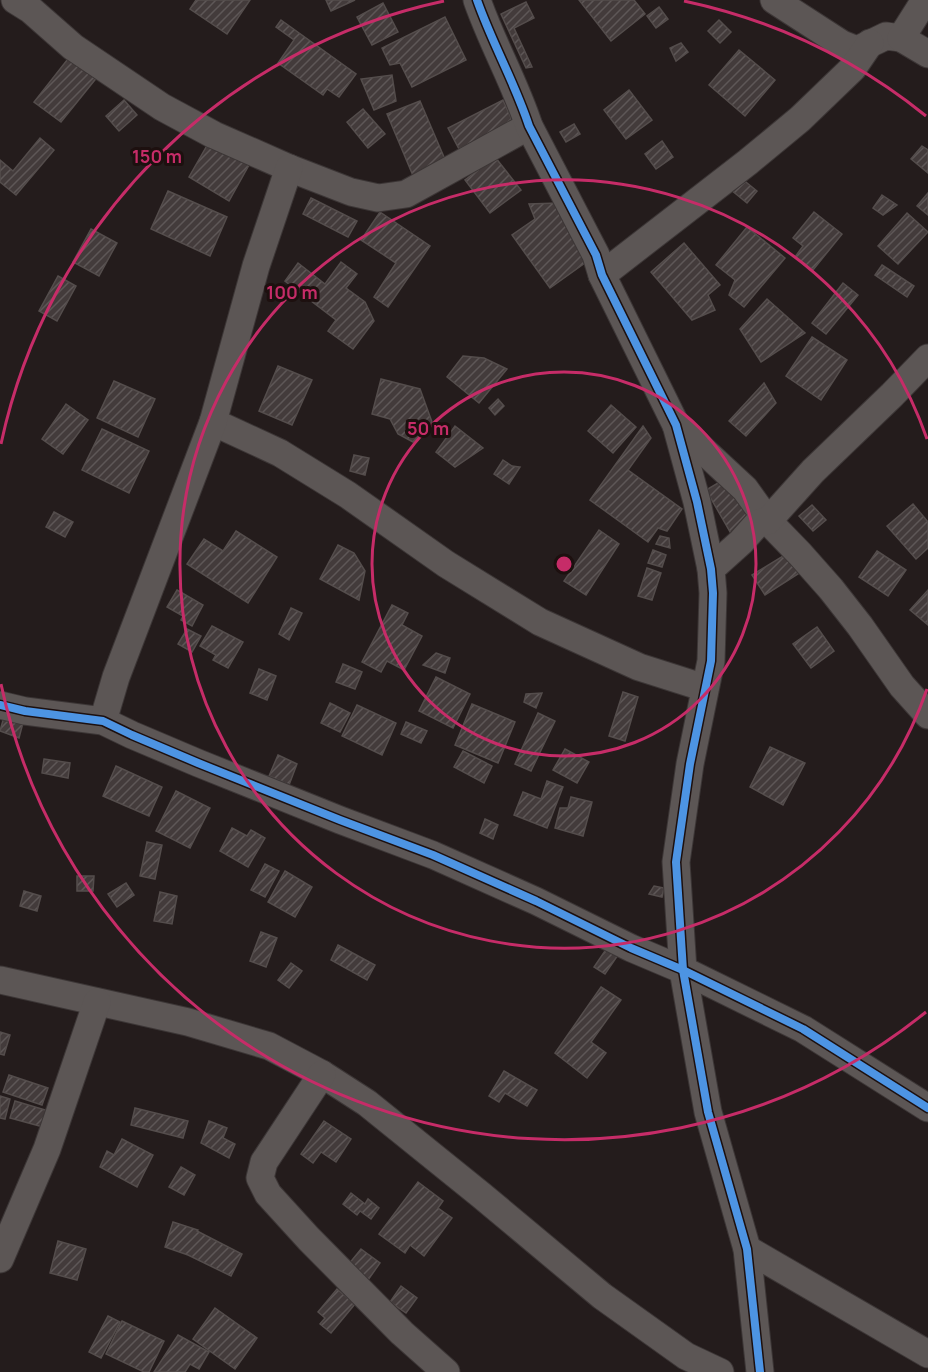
<svg xmlns="http://www.w3.org/2000/svg" width="928" height="1372" font-family="Manrope,sans-serif">
<defs>
<pattern id="building-hatch" width="6" height="6" patternUnits="userSpaceOnUse" patternTransform="scale(1.5)"><rect width="6" height="6" fill="#433b3b"/><path d="M-1 1l2-2M0 6l6-6M5 7l2-2" fill="none" stroke="#5e5757"/></pattern>
</defs>
<rect width="100%" height="100%" fill="#241c1c"/>
<g fill="url(#building-hatch)" stroke="#544d4c" stroke-width="1.5">
<path d="M196 0H250L227 34 190 9Z"/>
<path d="M326 0H355L331 11Z"/>
<path d="M579 0H634L645 14 611 41Z"/>
<path d="M526 2 534 18 514 28 532 67 526 68 501 14Z"/>
<path d="M383 3 398 32 372 45 357 17Z"/>
<path d="M659 7 668 19 656 28 647 16Z"/>
<path d="M445 17 466 60 412 87 400 63 390 65 382 48Z"/>
<path d="M281 20 356 74 339 97 327 89 323 95 278 63 294 40 276 27Z"/>
<path d="M719 20 731 32 720 43 708 31Z"/>
<path d="M681 43 688 52 676 61 670 48Z"/>
<path d="M739 50 775 80 745 116 709 85Z"/>
<path d="M71 55 98 76 61 122 34 102Z"/>
<path d="M392 75 396 101 374 110 361 79Z"/>
<path d="M629 90 652 120 626 139 604 110Z"/>
<path d="M124 100 137 115 119 131 106 116Z"/>
<path d="M503 100 513 122 459 149 448 128Z"/>
<path d="M420 101 447 164 414 178 387 114Z"/>
<path d="M363 109 385 134 368 148 347 122Z"/>
<path d="M574 124 580 134 566 142 560 132Z"/>
<path d="M40 138 54 150 16 195 0 182V160L13 171Z"/>
<path d="M662 141 673 157 656 169 645 154Z"/>
<path d="M209 142 249 165 229 201 189 177Z"/>
<path d="M922 146 928 150V173L911 159Z"/>
<path d="M495 157 521 190 490 213 465 180Z"/>
<path d="M741 178 757 191 747 203 731 190Z"/>
<path d="M168 191 227 217 210 256 151 229Z"/>
<path d="M928 193V215L917 206Z"/>
<path d="M882 195 897 205 883 215 873 208Z"/>
<path d="M311 198 357 221 348 237 303 214Z"/>
<path d="M558 203 596 255 550 288 512 235 535 219 529 204Z"/>
<path d="M380 212 430 246 388 307 374 297 396 263 361 240Z"/>
<path d="M814 212 842 234 813 270 795 257 803 246 793 238Z"/>
<path d="M907 213 928 232 898 264 878 246Z"/>
<path d="M747 227 785 258 744 307 729 295 735 280 716 265Z"/>
<path d="M91 229 117 243 99 276 73 262Z"/>
<path d="M684 243 720 285 708 295 715 310 692 320 651 272Z"/>
<path d="M341 262 357 274 346 288 365 302 374 321 353 349 328 331 336 320 285 281 298 263 325 284Z"/>
<path d="M882 265 914 286 907 297 875 275Z"/>
<path d="M58 276 76 286 57 321 39 311Z"/>
<path d="M843 283 858 295 826 334 812 323Z"/>
<path d="M767 299 805 333 761 362 740 329Z"/>
<path d="M812 337 847 360 821 400 786 376Z"/>
<path d="M463 356 484 358 507 369 479 403 447 377Z"/>
<path d="M278 366 312 380 292 425 259 411Z"/>
<path d="M381 379 420 389 432 422 413 442 398 434 390 419 372 414Z"/>
<path d="M114 381 155 399 138 437 97 418Z"/>
<path d="M764 383 776 403 746 436 729 421Z"/>
<path d="M498 399 504 406 495 415 489 408Z"/>
<path d="M66 404 88 420 63 454 42 439Z"/>
<path d="M611 405 636 427 613 453 588 431Z"/>
<path d="M455 426 483 448 455 467 436 452Z"/>
<path d="M643 426 651 438 628 470 682 509 667 531 658 528 648 542 590 500Z"/>
<path d="M102 429 149 451 129 493 82 470Z"/>
<path d="M354 455 369 458 365 475 350 471Z"/>
<path d="M503 460 512 466 520 467 509 484 494 474Z"/>
<path d="M730 476 758 523 733 537 706 490Z"/>
<path d="M913 504 928 522V548L916 559 887 526Z"/>
<path d="M812 505 826 520 813 531 799 516Z"/>
<path d="M54 512 73 522 65 537 46 527Z"/>
<path d="M599 530 619 544 586 595 564 581Z"/>
<path d="M236 531 277 557 248 603 187 564 204 539 223 551Z"/>
<path d="M660 536 669 538 670 548 656 544Z"/>
<path d="M338 545 354 553 365 571 359 600 320 579Z"/>
<path d="M653 550 666 555 662 567 648 563Z"/>
<path d="M877 551 906 570 888 596 859 577Z"/>
<path d="M788 553 801 572 765 595 752 575Z"/>
<path d="M647 568 661 573 652 600 638 596Z"/>
<path d="M177 590 203 605 192 626 181 620 183 616 167 607Z"/>
<path d="M928 590V625L910 610Z"/>
<path d="M392 605 408 613 402 625 422 636 404 670 387 661 381 672 362 662Z"/>
<path d="M291 608 302 613 289 640 279 634Z"/>
<path d="M212 626 243 642 228 668 213 660 216 655 200 646Z"/>
<path d="M817 627 834 651 811 668 793 644Z"/>
<path d="M187 629 201 636 192 652 178 644Z"/>
<path d="M436 653 450 658 445 673 423 665Z"/>
<path d="M343 664 362 672 355 689 336 682Z"/>
<path d="M259 669 276 676 267 700 250 693Z"/>
<path d="M436 677 470 694 453 728 419 711Z"/>
<path d="M623 692 638 697 625 741 609 736Z"/>
<path d="M542 693 536 708 524 702 526 694Z"/>
<path d="M330 703 350 713 340 732 321 723Z"/>
<path d="M472 704 515 722 498 763 455 745Z"/>
<path d="M357 705 396 723 382 755 342 736Z"/>
<path d="M5 713 24 719 19 738 0 731Z"/>
<path d="M538 713 555 721 531 771 515 764Z"/>
<path d="M406 722 427 731 421 743 401 734Z"/>
<path d="M770 747 805 763 783 805 750 787Z"/>
<path d="M565 749 589 762 577 783 553 770Z"/>
<path d="M463 751 492 766 484 783 454 767Z"/>
<path d="M278 755 297 764 289 785 269 776Z"/>
<path d="M44 759 70 763 68 778 42 773Z"/>
<path d="M116 766 162 787 149 816 103 796Z"/>
<path d="M547 781 563 787 547 828 514 815 523 792 541 799Z"/>
<path d="M176 791 210 808 190 848 156 831Z"/>
<path d="M571 797 592 802 583 836 555 828 560 808H568Z"/>
<path d="M485 819 498 825 493 839 480 833Z"/>
<path d="M232 828 247 836 251 830 265 838 248 867 220 851Z"/>
<path d="M147 842 162 845 155 879 140 876Z"/>
<path d="M265 864 279 871 265 897 251 890Z"/>
<path d="M285 871 312 887 295 917 268 902Z"/>
<path d="M77 876H94L93 891H77Z"/>
<path d="M126 883 134 895 117 907 108 894Z"/>
<path d="M654 886 664 888 662 897 649 894Z"/>
<path d="M24 891 41 896 37 911 20 906Z"/>
<path d="M160 892 177 896 172 924 154 921Z"/>
<path d="M261 932 277 938 266 967 250 961Z"/>
<path d="M338 945 375 965 367 980 331 960Z"/>
<path d="M607 948 618 955 605 974 594 967Z"/>
<path d="M291 963 302 971 289 988 278 980Z"/>
<path d="M601 987 621 1000 591 1042 606 1053 587 1078 555 1053Z"/>
<path d="M0 1032 10 1035 4 1055 0 1054Z"/>
<path d="M504 1071 537 1090 527 1106 505 1093 499 1102 489 1096Z"/>
<path d="M9 1075 48 1088 42 1105 3 1092Z"/>
<path d="M0 1096 10 1099 5 1119 0 1118Z"/>
<path d="M15 1101 52 1112 47 1128 10 1118Z"/>
<path d="M135 1108 188 1121 183 1138 131 1125Z"/>
<path d="M209 1121 227 1128 223 1138 235 1144 229 1158 201 1143Z"/>
<path d="M324 1121 351 1139 336 1162 321 1152 313 1163 301 1154Z"/>
<path d="M122 1139 153 1155 137 1187 100 1167 107 1151 114 1155Z"/>
<path d="M181 1167 195 1175 184 1195 169 1187Z"/>
<path d="M418 1182 443 1201 438 1208 452 1218 424 1256 410 1245 405 1253 379 1234Z"/>
<path d="M351 1193 365 1204 368 1199 379 1208 371 1219 360 1211 357 1215 343 1204Z"/>
<path d="M173 1222 198 1230 197 1231 242 1254 231 1276 188 1255 165 1247Z"/>
<path d="M58 1241 86 1249 77 1280 50 1273Z"/>
<path d="M361 1249 380 1263 368 1280 348 1265Z"/>
<path d="M401 1286 417 1298 406 1313 390 1302Z"/>
<path d="M337 1289 355 1304 331 1333 320 1324 325 1318 318 1312Z"/>
<path d="M215 1308 257 1338 235 1369 193 1339Z"/>
<path d="M108 1316 120 1322 101 1358 89 1352Z"/>
<path d="M122 1321 164 1341 149 1372H144L106 1354Z"/>
<path d="M178 1335 209 1352 199 1369 190 1364 185 1372H154Z"/>
</g>
<g fill="none" stroke-linecap="round" stroke-linejoin="round">
<g stroke="#3c3636" stroke-width="29">
<g id="street">
<path d="M15 0 31 10 73 47 162 107 214 135 289 168 351 192 378 198 406 194 529 126"/>
<path d="M477 0C492 43 515 83 529 126L596 255 602 275 676 425 697 502 711 569 713 593 711 661 690 764 676 862 683 970 708 1112 747 1249 760 1372"/>
<path d="M774 0 842 44 857 50 886 36 901 38"/>
<path d="M925 0 901 38 928 54"/>
<path d="M602 275 748 162 800 119 853 68 870 43"/>
<path d="M213 422 280 453 348 495 446 564 540 622 639 667 705 688"/>
<path d="M676 425 745 489 768 521 800 554 831 589 860 626 902 686 928 715"/>
<path d="M711 569 741 542 758 523 768 521 813 471 892 395 928 358"/>
<path d="M0 705 25 711 103 721 132 735 198 763 340 820 433 855 536 901 631 948 683 970 803 1029 928 1108"/>
<path d="M103 721 116 677 213 422 256 266 289 168"/>
<path d="M0 980 188 1022 269 1046 322 1074 367 1103 481 1195 602 1296 686 1356 720 1372"/>
<path d="M322 1074 264 1162 260 1178 268 1194 309 1239 402 1333 446 1372"/>
<path d="M747 1249 928 1354"/>
<path d="M0 1259 47 1149 97 1002"/>
</g>
</g>
<use href="#street" stroke="#5c5655" stroke-width="27"/>
<g stroke="#1d100f" stroke-width="11">
<g id="cycleway">
<path d="M477 0C492 43 515 83 529 126L596 255 602 275 676 425 697 502 711 569 713 593 711 661 690 764 676 862 683 970 708 1112 747 1249 760 1372"/>
<path d="M0 705 25 711 103 721 132 735 198 763 340 820 433 855 536 901 631 948 683 970 803 1029 928 1108"/>
</g>
</g>
<use href="#cycleway" stroke="#4d94e3" stroke-width="8"/>
</g>
<g fill="none" stroke="#c62c68" stroke-width="3">
<circle cx="564" cy="564" r="192"/>
<path d="M927 689A384 384 0 1 1 927 439"/>
<path d="M926 1012A576 576 0 0 1 1 684M1 444A576 576 0 0 1 444 1M684 1A576 576 0 0 1 926 116"/>
</g>
<circle cx="564" cy="564" r="9" fill="#c62c68" stroke="#1d100f" stroke-width="3"/>
<g font-size="18" text-anchor="middle" font-weight="bold" fill="#c62c68" stroke="#1d100f" stroke-width="6" stroke-linejoin="round" paint-order="stroke">
<text x="157" y="163">150 m</text>
<text x="292" y="299">100 m</text>
<text x="428" y="435">50 m</text>
</g>
</svg>
